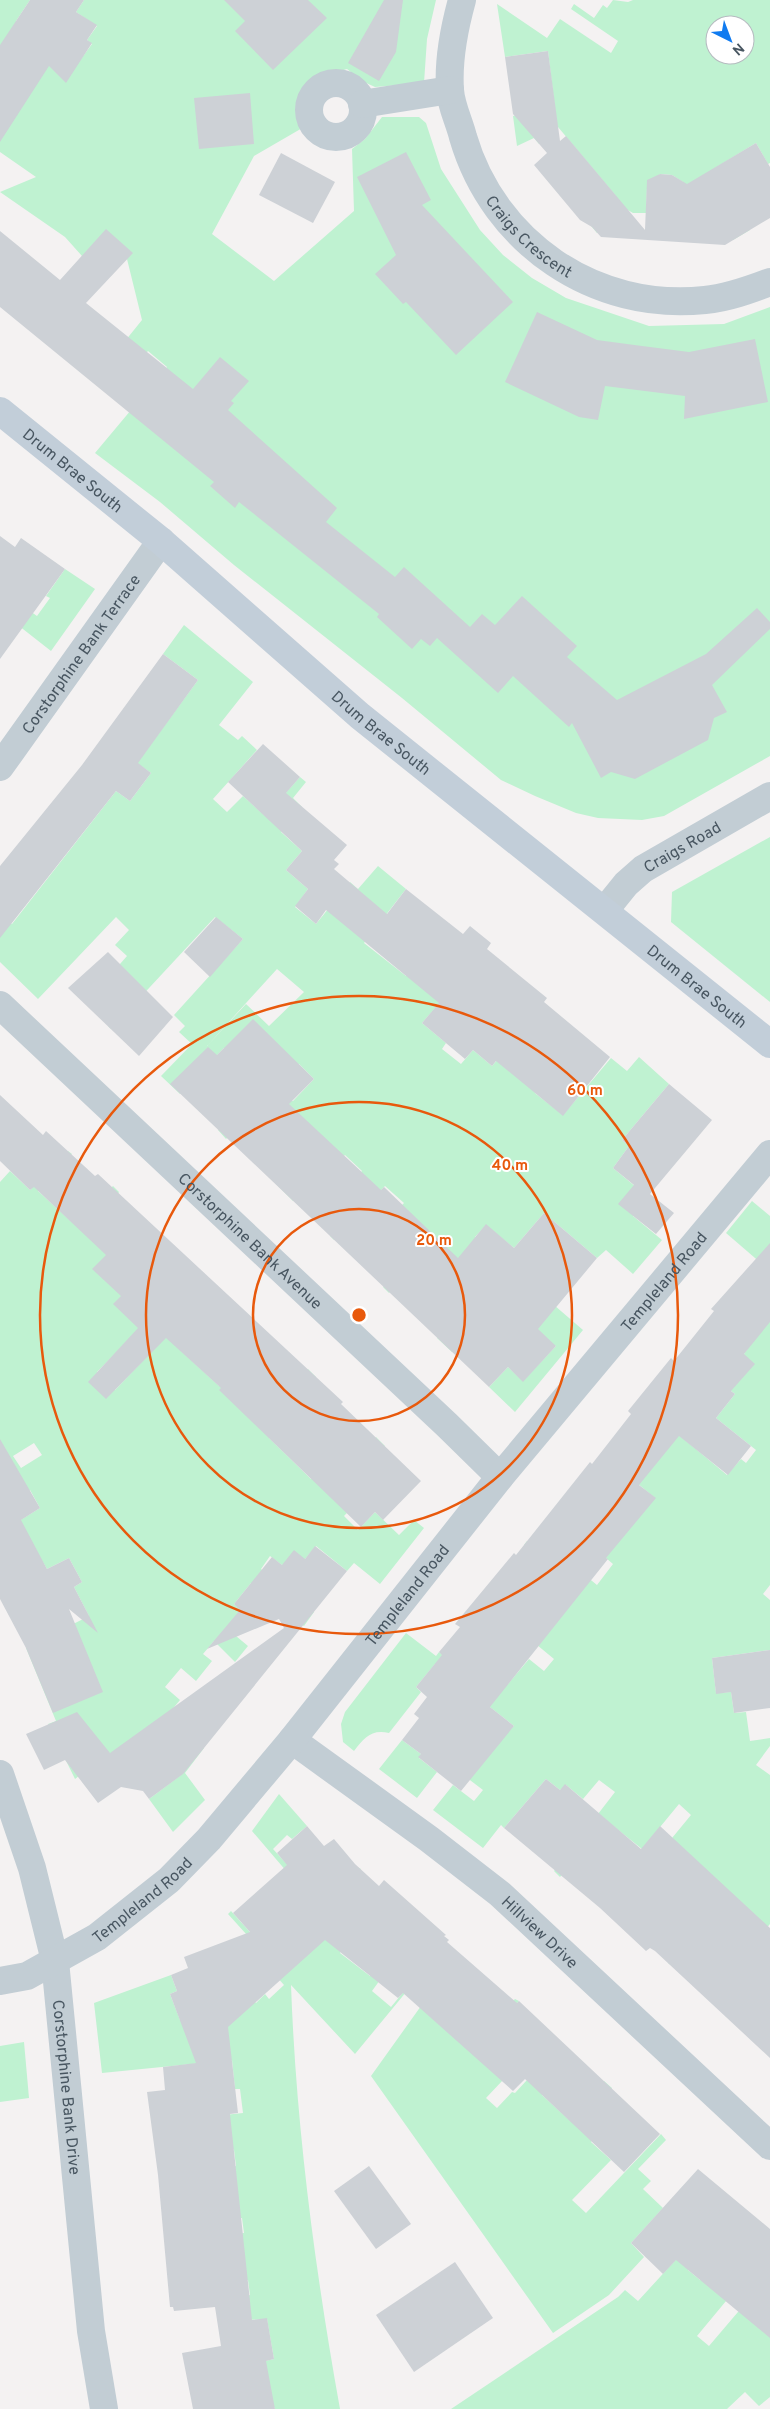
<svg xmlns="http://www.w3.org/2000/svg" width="770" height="2409" font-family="Overpass,sans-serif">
<rect width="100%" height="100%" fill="#f4f2f2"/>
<g fill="#bff2d1" fill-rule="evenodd">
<path d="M0 0H30L16 21 78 63 92 44 87 40 97 26 76 12 84 0H436L427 39 424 83 375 87 362 81 347 69C341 71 334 71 327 73 301 82 293 103 304 127L254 156 212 234 274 281 354 211 352 149 365 139 382 117H419L426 123 441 169 480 230 503 255 532 278 566 298 649 326 724 324 770 307V756L664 816 642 820 598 818 576 813 535 796 501 780 402 698 234 565 160 502 95 453 167 367 148 351 139 361 121 346 142 320 127 259 82 256 65 237 0 192 36 177 0 152Z"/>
<path d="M613 0 628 2 633 0H770V163L768 164 756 143 715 168 750 230 733 240 683 190V182L672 175 660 174 647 188 646 213H633L615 203 597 233 587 221 616 196 558 127 539 144 534 138 517 146 513 116 555 109 548 51 505 57 497 4 547 38 560 19 611 53 618 41 571 9 574 4 594 18 603 5 607 8ZM715 25H745V55H715Z"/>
<path d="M65 569 95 589 51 651 0 611V590L37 616 50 598 46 596Z"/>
<path d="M184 625 253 682 219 725 238 740 242 736 257 750 213 799 227 812 243 796 265 816 300 777 306 782 293 798 302 807 281 832 302 851 286 870 308 889 295 907 316 924 350 882 358 889 378 866 406 889 364 943 406 976 449 923 469 969 422 1023 446 1043 442 1049 461 1064 473 1050 492 1066 504 1052 536 1094 563 1115 611 1058 627 1071 639 1057 669 1084 622 1140 629 1146 613 1168 648 1197 633 1216 662 1240 633 1274 606 1250 597 1258 544 1213 514 1248 486 1225 475 1237 583 1330 515 1412 489 1387 508 1367 523 1381 556 1346 482 1320 452 1352 437 1338 474 1299 415 1264 389 1293 383 1287 433 1234 389 1219 404 1203 385 1186 334 1240 330 1236 360 1203 352 1182 362 1171 345 1155 340 1160 335 1156 293 1201 276 1184 286 1101H293L314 1079 299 1064 226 1139 218 1130 248 1097 224 1048 180 1094 161 1076 192 1044 179 1032 185 1026 174 1015 243 939 215 917 111 1029 108 1026 120 964 127 956 115 945 129 930 116 917 38 999 0 962V914L12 924 116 791 130 801 151 773 137 763 198 680 163 654ZM277 969 304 992 269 1026 246 1004 207 1046Z"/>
<path d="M770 837V1002L671 922 672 892Z"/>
<path d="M68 1151 72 1154 38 1191 75 1225 113 1186 119 1192 117 1195 107 1254 120 1274 139 1329 97 1372 115 1390 213 1288 181 1351 219 1386 249 1353 256 1424 308 1369 316 1377 269 1438 311 1479 352 1466 376 1437 385 1446 355 1479 368 1491 344 1516 358 1530 375 1512 399 1535 414 1520 424 1528 380 1584 354 1563 347 1571 316 1546 305 1559 282 1565 270 1556 261 1569 314 1612 304 1626 251 1583 234 1604 245 1613 230 1631 248 1646 235 1662 214 1641 203 1654 212 1661 196 1681 181 1668 165 1687 180 1700 166 1717 204 1748 185 1773 205 1800 173 1832 149 1799 181 1775 88 1769 75 1779 48 1724 56 1721 26 1648 89 1616 74 1587 82 1582 69 1558 47 1569 19 1521 40 1508 30 1490 8 1503 0 1442V1182L10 1171 30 1190ZM34 1443 42 1455 21 1468 13 1456Z"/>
<path d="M752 1201 770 1216V1271L726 1233Z"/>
<path d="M770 1316V1585L763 1594 770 1600V1650L712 1658 716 1693 731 1692 734 1713 746 1712 750 1741 770 1738V1746L756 1765 770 1775V1924L741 1958 703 1935 672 1966 668 1963 732 1893 611 1912 691 1815 679 1804 642 1849 607 1821 560 1877 554 1871 615 1792 599 1780 583 1799 566 1785 560 1790 546 1779 504 1828 501 1825 483 1848 433 1810 453 1785 474 1801 483 1790 462 1774 514 1726 435 1664 416 1687 421 1692 389 1733C371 1729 364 1738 354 1751L343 1742 341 1724 345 1712 406 1633 436 1656 439 1652 474 1680 508 1684 529 1659 544 1671 554 1659 531 1640 533 1634 524 1545 527 1541 554 1562 560 1555 597 1585 613 1564 599 1552 655 1498 631 1478 679 1435 727 1475 741 1459 746 1463 756 1450 716 1418 735 1394 720 1382 744 1354Z"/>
<path d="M402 1740 421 1754 419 1758 437 1772 417 1798 379 1769Z"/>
<path d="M279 1794 307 1826 292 1839 287 1835 273 1849 326 1907 357 1867 361 1869 334 1905 345 1945 340 1953 370 1976 378 1957 393 1962 372 1991 391 2007 414 1979 416 1980 355 2054 291 1985C296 2126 315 2270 340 2409H275L256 2363 274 2359 267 2319 247 2320 244 2296 250 2295 248 2280 223 2283 218 2235 244 2233 242 2218 216 2221 211 2169 236 2166 234 2150 205 2117 243 2113 240 2089H235L232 2060 102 2073 94 2003 171 1975 177 1991 170 1994 180 2020 238 1982 256 2003 265 1994 269 1999 284 1985 262 1960 266 1956 228 1914 231 1911 267 1951 316 1906 252 1831Z"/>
<path d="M431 1992 495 2020 515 1999 519 2001 489 2033 503 2080 486 2098 497 2108 512 2092 515 2093 562 2042 542 2095 568 2119 604 2081 612 2088 598 2133 591 2142 611 2160 572 2200 586 2213 661 2134 666 2140 638 2169 651 2181 643 2189 663 2208 631 2243 644 2257 609 2295 553 2333 371 2076Z"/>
<path d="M24 2042 29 2098 0 2102V2046Z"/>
<path d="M693 2241 704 2250 688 2270 700 2280 770 2248 697 2336 709 2346 755 2292 770 2322V2397L759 2406 745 2392 727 2409H451L618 2297 625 2290 638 2301Z"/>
</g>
<g fill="#cdd1d6">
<path d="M30 0H84L76 12 97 25 87 40 92 43 66 83 49 66 0 142V45Z"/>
<path d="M224 0H308L327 18 273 70 235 31 245 21Z"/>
<path d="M384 0H403L396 52 379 81 348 63Z"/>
<path d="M548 51 560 141 566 136 645 230 647 180 660 174 672 175 687 184 756 143 770 167V218L725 245 601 237 592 227 580 220 534 165 547 153 513 114 505 57Z"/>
<path d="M250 93 254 144 199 149 194 98Z"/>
<path d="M406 152 431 200 422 205 513 302 456 355 406 302 403 304 375 274 396 255 357 177Z"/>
<path d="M281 153 335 182 313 223 259 195Z"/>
<path d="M106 229 133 253 86 303 193 389 220 357 249 381 231 401 234 403 228 410 337 508 326 522 395 577 404 567 470 627 482 614 495 625 522 596 577 646 567 657 617 700 706 654 757 608 770 622V629L712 685 727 712 714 718 708 740 635 779 611 772 601 778 572 723 569 727 513 676 498 693 437 638 430 646 421 639 412 649 377 617 379 614 239 502 235 508 210 486 214 482 0 307V231L60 280Z"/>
<path d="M537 312 597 340 642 346 689 352 755 339 768 402 684 419 685 396 605 386 598 420 579 417 505 382Z"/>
<path d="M0 536 15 547 21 538 65 569 0 659Z"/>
<path d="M163 654 198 680 138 763 151 773 130 801 116 791 0 938V866L82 765Z"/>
<path d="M263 744 300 777 286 793 347 845 334 860 339 864 334 869 387 914 406 889 463 934 470 926 491 943 487 949 547 998 544 1002 610 1057 563 1116 496 1061 492 1066 473 1050 465 1059 422 1023 439 1003 326 910 316 924 295 906 308 889 286 870 302 851 228 782Z"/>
<path d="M216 917 243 939 210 977 184 952Z"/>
<path d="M108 952 173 1017 139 1056 68 988Z"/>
<path d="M253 1019 314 1079 289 1104 381 1190 384 1187 458 1258 486 1224 514 1248 544 1213 597 1258 538 1329 556 1346 523 1382 508 1367 489 1387 170 1084 208 1047 217 1055Z"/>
<path d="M669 1084 712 1120 650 1194 674 1213 656 1234 618 1204 634 1185 613 1168 629 1146 622 1140Z"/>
<path d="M0 1095 43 1135 46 1131 95 1176 98 1174 343 1402 341 1404 421 1481 383 1520 375 1512 361 1527 219 1390 221 1388 166 1338 106 1399 88 1382 138 1328 113 1304 121 1296 92 1269 106 1255 34 1187 30 1190 0 1161Z"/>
<path d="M770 1243V1322L744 1354 755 1364 731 1391 735 1394 716 1418 751 1446 728 1475 679 1436 639 1485 656 1498 606 1558 608 1559 490 1707 514 1726 461 1791 418 1757 421 1754 402 1740 419 1718 414 1714 427 1697 416 1687 442 1655 439 1652 460 1627 455 1624 514 1553 516 1555 590 1462 592 1464 631 1414 628 1411 671 1358 674 1361 714 1311 711 1309Z"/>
<path d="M0 1439 40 1508 21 1520 47 1569 69 1558 82 1582 74 1587 98 1633 69 1609 103 1692 53 1713 26 1648 0 1599Z"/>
<path d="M315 1546 347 1571 183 1774 149 1799 143 1791 121 1787 98 1803 65 1760 44 1770 26 1734 77 1712 110 1753 284 1628 279 1619 207 1649 240 1610 234 1604 272 1557 282 1565 294 1550 305 1559Z"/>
<path d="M770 1650V1708L734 1713 731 1692 716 1694 712 1658Z"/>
<path d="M546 1779 560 1790 565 1784 641 1849 660 1826 770 1928V2058L655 1951 650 1948 646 1951 600 1908 504 1828Z"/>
<path d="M307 1826 324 1846 334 1839 355 1864 379 1886 384 1880 446 1935 444 1936 449 1940 447 1942 517 2003 519 2001 660 2134 624 2172 525 2079 513 2091 403 1993 398 1998 325 1940 228 2027 238 2113 230 2114 252 2320 267 2318 274 2359 266 2361 275 2409H193L182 2353 221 2346 215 2307 174 2311 173 2307H170L158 2175 147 2092 165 2090 163 2067 196 2063 170 1994 177 1991 171 1975 188 1968 184 1957 250 1932 233 1913 287 1865 277 1853Z"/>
<path d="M369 2166 411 2224 376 2249 334 2191Z"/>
<path d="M698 2169 770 2229V2338L676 2260 663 2274 631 2243Z"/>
<path d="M455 2262 493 2318 414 2372 376 2315Z"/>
</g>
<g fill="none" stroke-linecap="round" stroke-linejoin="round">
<g stroke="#c2cdd4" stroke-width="28">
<path id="s1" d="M462 0C454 29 448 60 450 90 451 106 459 121 463 137 494 243 595 312 705 300 727 298 749 290 770 282"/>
<circle cx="336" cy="110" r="27"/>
<path d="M362 104 450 90"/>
<path id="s2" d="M0 767 161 541"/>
<path id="s3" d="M605 910 626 884 643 869 770 796"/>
<path id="s4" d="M0 1005 447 1425 500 1477"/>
<path id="s5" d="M292 1740 429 1839 500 1894 770 2146"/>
<path id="s6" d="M0 1774 32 1868 55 1961 91 2331 104 2409"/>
<path id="s7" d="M0 1981 27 1976 97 1937 169 1880 209 1839 292 1740 500 1477 770 1154"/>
</g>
<path stroke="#c2ced9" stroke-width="28" id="s8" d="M0 411 161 541 360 716 770 1044"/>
</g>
<g fill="none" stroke="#e8590c" stroke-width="2.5">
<circle cx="359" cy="1315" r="106"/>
<circle cx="359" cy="1315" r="213"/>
<circle cx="359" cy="1315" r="319"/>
</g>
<g text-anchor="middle" stroke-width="4" stroke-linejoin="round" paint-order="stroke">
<g font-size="16" fill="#485661" stroke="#fff">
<text dy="6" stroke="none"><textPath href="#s1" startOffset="262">Craigs Crescent</textPath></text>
<text dy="6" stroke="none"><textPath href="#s8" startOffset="94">Drum Brae South</textPath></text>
<text dy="6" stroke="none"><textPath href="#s2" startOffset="139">Corstorphine Bank Terrace</textPath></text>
<text dy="6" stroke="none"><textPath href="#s8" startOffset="499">Drum Brae South</textPath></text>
<text dy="6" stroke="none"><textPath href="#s3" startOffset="101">Craigs Road</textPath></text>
<text dy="6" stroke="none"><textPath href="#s8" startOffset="904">Drum Brae South</textPath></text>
<text dy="6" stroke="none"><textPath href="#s4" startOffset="344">Corstorphine Bank Avenue</textPath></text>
<text dy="6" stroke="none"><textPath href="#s7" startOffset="976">Templeland Road</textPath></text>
<text dy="6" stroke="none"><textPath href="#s7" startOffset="571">Templeland Road</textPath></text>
<text dy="6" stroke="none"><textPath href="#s7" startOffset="166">Templeland Road</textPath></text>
<text dy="6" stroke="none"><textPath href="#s5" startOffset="314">Hillview Drive</textPath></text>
<text dy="6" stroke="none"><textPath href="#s6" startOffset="322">Corstorphine Bank Drive</textPath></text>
</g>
</g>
<circle cx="359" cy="1315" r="8" fill="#e8590c" stroke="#fff" stroke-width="2.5"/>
<g font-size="15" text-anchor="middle" font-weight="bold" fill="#e8590c" stroke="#fff" stroke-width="4" stroke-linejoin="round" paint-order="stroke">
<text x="585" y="1095">60 m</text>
<text x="510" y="1170">40 m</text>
<text x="434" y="1245">20 m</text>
</g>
<g transform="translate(730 40) rotate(138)"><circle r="24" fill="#ffffff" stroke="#b6bbc0"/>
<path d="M0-4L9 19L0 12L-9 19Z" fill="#107bf0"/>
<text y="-8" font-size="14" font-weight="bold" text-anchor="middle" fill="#485661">N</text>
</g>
</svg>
